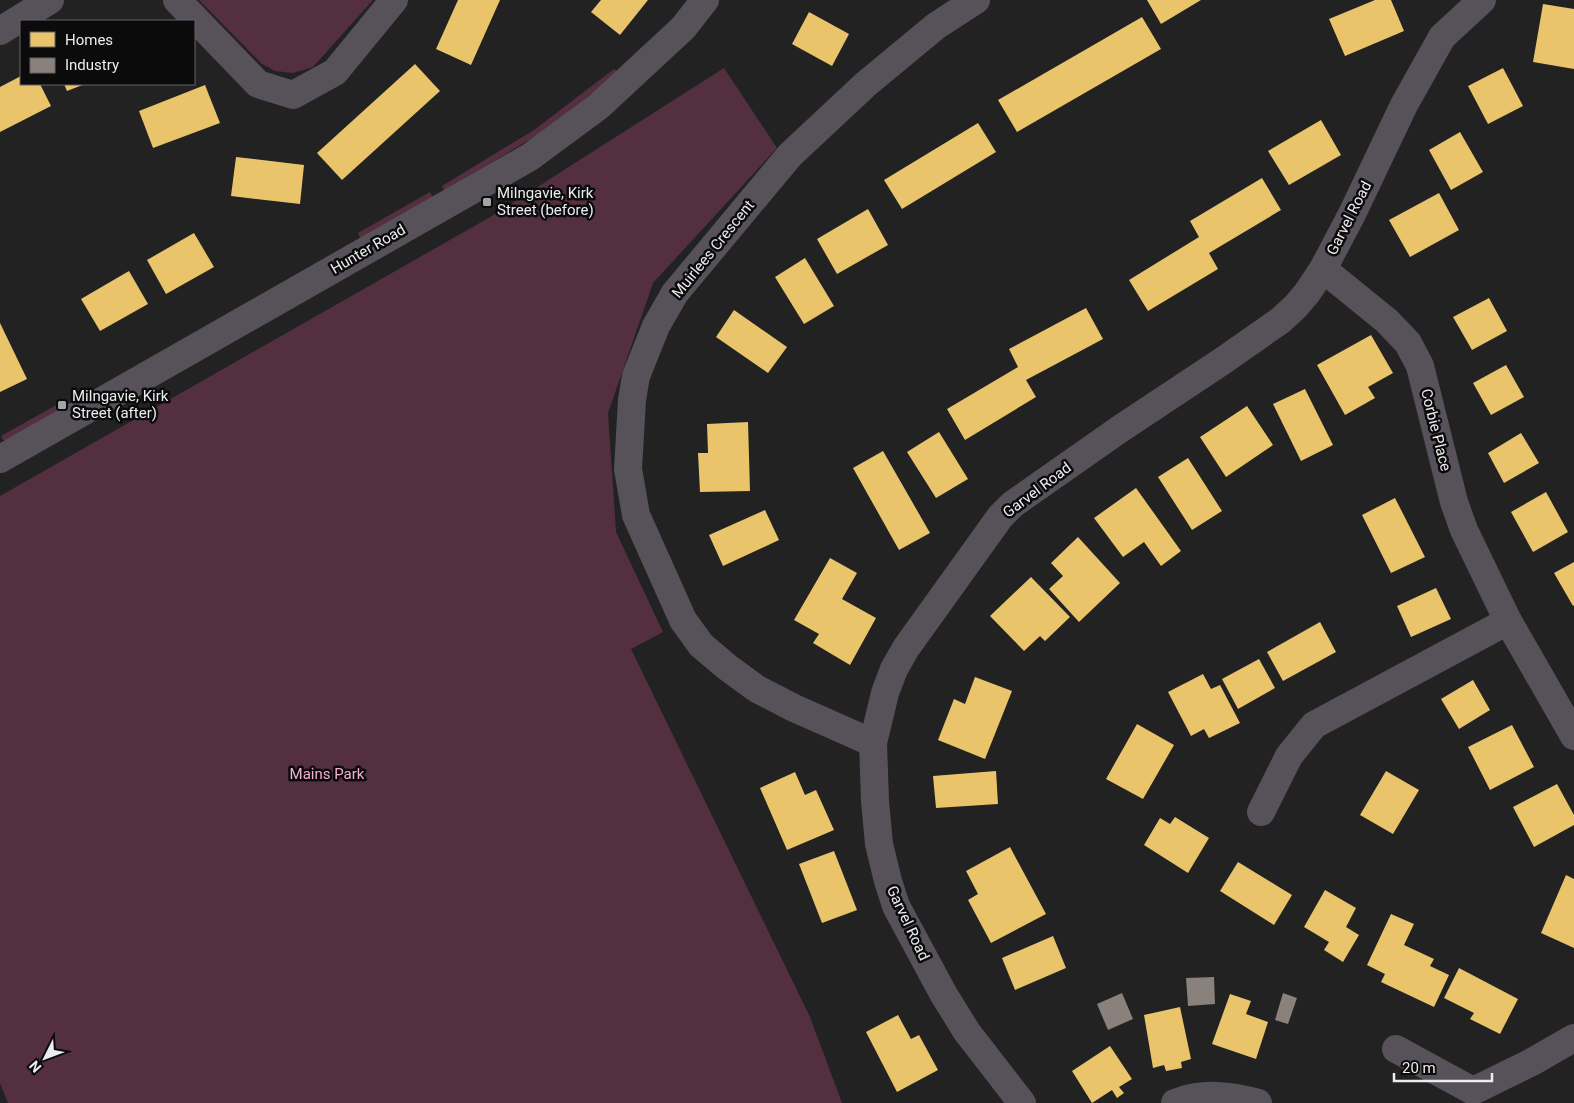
<svg xmlns="http://www.w3.org/2000/svg" width="1574" height="1103" font-family="Roboto,sans-serif">
<rect width="100%" height="100%" fill="#222223"/>
<g fill="#542f3f">
<path d="M199 0H373L313 67 293 73 275 71 262 64Z"/>
<path d="M724 68 777 148 653 283 608 413 616 532 663 632 631 649 810 1017 842 1103H8L0 1083V496L492 216Z"/>
<path d="M614 69 619 73 539 134 444 191 442 186 534 130Z"/>
<path d="M430 192 433 198 361 240 358 233Z"/>
<path d="M58 404 60 409 8 440H3L1 436Z"/>
</g>
<g fill="#e9c46a">
<path d="M458 0H500L471 65 436 49Z"/>
<path d="M601 0H648L620 35 591 12Z"/>
<path d="M1147 0H1201L1161 24Z"/>
<path d="M1375 0H1391L1404 31 1345 56 1329 19Z"/>
<path d="M1543 4 1574 9V69L1533 62Z"/>
<path d="M809 12 849 34 832 66 792 44Z"/>
<path d="M1142 17 1161 49 1017 132 998 100Z"/>
<path d="M415 64 440 91 342 180 317 153Z"/>
<path d="M1503 68 1523 106 1488 124 1468 86Z"/>
<path d="M21 76V84H40L51 106 0 132V87Z"/>
<path d="M64 84H85L67 91Z"/>
<path d="M205 85 220 123 153 148 139 111Z"/>
<path d="M1321 120 1341 155 1289 185 1268 151Z"/>
<path d="M978 123 996 152 902 209 884 180Z"/>
<path d="M1460 132 1483 172 1451 190 1429 150Z"/>
<path d="M236 157 304 165 300 204 231 196Z"/>
<path d="M1262 178 1281 210 1209 253 1218 269 1148 311 1129 280 1199 237 1190 221Z"/>
<path d="M1439 193 1459 230 1410 257 1389 220Z"/>
<path d="M868 209 888 245 837 274 817 239Z"/>
<path d="M194 233 214 267 166 294 147 260Z"/>
<path d="M805 258 834 306 804 324 775 277Z"/>
<path d="M129 271 148 304 100 331 81 299Z"/>
<path d="M1489 298 1507 331 1472 350 1453 317Z"/>
<path d="M1086 308 1103 339 1026 380 1036 397 965 440 947 409 1018 367 1009 349Z"/>
<path d="M734 310 787 347 768 373 716 337Z"/>
<path d="M0 323 27 379 0 392Z"/>
<path d="M1371 335 1393 373 1368 387 1375 398 1345 415 1317 365Z"/>
<path d="M1506 365 1524 397 1491 415 1473 383Z"/>
<path d="M1305 389 1333 445 1301 461 1273 404Z"/>
<path d="M1247 406 1273 445 1226 477 1200 437Z"/>
<path d="M748 422 750 491 700 492 698 453H708L707 424Z"/>
<path d="M939 432 968 479 936 498 907 452Z"/>
<path d="M1521 433 1539 463 1504 483 1488 453Z"/>
<path d="M883 451 930 533 899 550 853 468Z"/>
<path d="M1188 458 1222 511 1192 530 1158 477Z"/>
<path d="M1136 488 1181 551 1161 566 1144 542 1123 557 1094 518Z"/>
<path d="M1546 492 1568 532 1533 552 1511 512Z"/>
<path d="M1395 498 1425 557 1391 573 1362 515Z"/>
<path d="M765 510 779 540 723 566 709 535Z"/>
<path d="M1078 537 1120 583 1079 622 1049 589 1063 576 1051 563Z"/>
<path d="M830 558 857 573 842 599 876 618 850 665 813 643 819 634 794 620Z"/>
<path d="M1574 562V605L1573 606 1554 573Z"/>
<path d="M1031 577 1070 617 1045 641 1040 636 1024 651 990 616Z"/>
<path d="M1436 588 1451 619 1411 637 1397 606Z"/>
<path d="M1320 622 1336 652 1283 681 1267 652Z"/>
<path d="M1259 659 1275 688 1238 709 1222 679Z"/>
<path d="M1203 674 1211 689 1220 685 1240 723 1209 738 1204 729 1191 736 1168 692Z"/>
<path d="M975 677 1012 691 985 759 938 740 954 699 965 704Z"/>
<path d="M1473 680 1490 710 1459 729 1441 699Z"/>
<path d="M1137 724 1174 745 1143 799 1106 779Z"/>
<path d="M1512 725 1534 767 1490 790 1468 747Z"/>
<path d="M996 771 998 804 936 808 933 776Z"/>
<path d="M1386 771 1419 790 1393 834 1360 815Z"/>
<path d="M795 772 805 795 816 790 834 830 787 850 760 788Z"/>
<path d="M1557 784 1574 815V825L1534 847 1513 807Z"/>
<path d="M1175 817 1209 838 1188 873 1144 845 1160 818 1170 824Z"/>
<path d="M1010 847 1046 914 991 943 968 900 978 894 966 871Z"/>
<path d="M834 851 857 910 822 923 799 864Z"/>
<path d="M1238 862 1292 895 1274 925 1220 891Z"/>
<path d="M1566 875 1574 879V948L1541 933Z"/>
<path d="M1325 890 1356 908 1346 927 1359 935 1343 962 1324 950 1329 942 1304 927Z"/>
<path d="M1391 914 1414 924 1404 945 1434 959 1430 966 1449 975 1434 1007 1381 982 1385 974 1367 965Z"/>
<path d="M1053 936 1066 968 1015 990 1002 958Z"/>
<path d="M1459 968 1518 999 1500 1034 1470 1019 1474 1013 1444 998Z"/>
<path d="M1230 994 1251 1001 1246 1014 1268 1022 1256 1059 1212 1044Z"/>
<path d="M1180 1007 1191 1059 1181 1062 1182 1068 1166 1071 1164 1065 1153 1068 1144 1015Z"/>
<path d="M898 1015 911 1039 919 1035 938 1070 897 1092 866 1032Z"/>
<path d="M1110 1046 1132 1079 1119 1087 1124 1093 1117 1098 1112 1090 1092 1103 1072 1071Z"/>
</g>
<g fill="#8a817c">
<path d="M1214 977 1215 1004 1188 1006 1186 978Z"/>
<path d="M1122 993 1133 1019 1108 1030 1097 1004Z"/>
<path d="M1283 993 1297 998 1288 1024 1275 1020Z"/>
</g>
<g fill="none" stroke-linecap="round" stroke-linejoin="round">
<g stroke="#575159" stroke-width="28">
<path d="M177 0 258 84 293 95 335 72 394 0"/>
<path d="M0 31 50 0"/>
<path d="M1323 269 1387 321 1408 343 1420 366 1454 502 1464 530 1508 621 1574 736"/>
<path d="M873 743 794 708 757 689 727 667 701 645 683 620 636 515 628 469 632 400 636 376 656 326 675 293 790 155 866 84 936 26 976 0"/>
<path d="M1261 812 1289 756 1314 725 1508 621"/>
<path d="M1396 1049 1473 1091 1532 1062 1574 1038"/>
<path d="M1022 1103 967 1032 944 995 896 906 888 881 879 844 875 801 873 743 885 693 894 669 906 648 1000 517 1013 504 1120 429 1224 360 1281 320 1296 306 1307 293 1323 269 1352 214 1404 105 1442 37 1482 0"/>
<path d="M1175 1103C1201 1092 1232 1095 1258 1103"/>
</g>
<path stroke="#575159" stroke-width="28" d="M0 459 530 157 599 106 683 28 705 0"/>
</g>
<g fill="#a5a5a6" stroke="#0b0b0c" stroke-width="2">
<rect x="482" y="197" width="10" height="10" rx="2.5"/>
<rect x="57" y="400" width="10" height="10" rx="2.5"/>
</g>
<g text-anchor="middle" stroke-width="5" stroke-linejoin="round" paint-order="stroke">
<g font-size="15" fill="#ebeced" stroke="#0b0b0c" text-anchor="start">
<text x="497" y="198">Milngavie, Kirk<tspan x="497" dy="17">Street (before)</tspan></text>
<text x="72" y="401">Milngavie, Kirk<tspan x="72" dy="17">Street (after)</tspan></text>
</g>
<g font-size="15" fill="#ebeced" stroke="#0b0b0c">
<text transform="translate(1349 218) rotate(-63)" y="5">Garvel Road</text>
<text transform="translate(368 249) rotate(-30)" y="5">Hunter Road</text>
<text transform="translate(713 249) rotate(-51)" y="5">Muirlees Crescent</text>
<text transform="translate(1436 430) rotate(76)" y="5">Corbie Place</text>
<text transform="translate(1037 490) rotate(-37)" y="5">Garvel Road</text>
<text transform="translate(908 923) rotate(65)" y="5">Garvel Road</text>
</g>
<g font-size="15" fill="#f3b2cc" stroke="#0b0b0c">
<text x="327" y="779">Mains Park</text>
</g>
</g>
<rect x="20" y="20" width="175" height="65" fill="#0b0b0c" stroke="#656566"/>
<rect x="30" y="32" width="25" height="15" fill="#e9c46a" stroke="#656566"/>
<text x="65" y="45" font-size="15" fill="#ebeced">Homes</text>
<rect x="30" y="58" width="25" height="15" fill="#8a817c" stroke="#656566"/>
<text x="65" y="70" font-size="15" fill="#ebeced">Industry</text>
<g transform="translate(45 1058) rotate(228)" stroke="#0b0b0c" stroke-width="4" paint-order="stroke">
<path d="M0-4L9 19L0 12L-9 19Z" fill="#ebeced"/>
<text y="-8" font-size="14" font-weight="bold" text-anchor="middle" fill="#ebeced">N</text>
</g>
<path d="M1394 1073v8h98v-8" fill="none" stroke="#ebeced" stroke-width="2.5"/>
<text x="1402" y="1073" font-size="15" fill="#ebeced" stroke="#0b0b0c" stroke-width="4" paint-order="stroke">20 m</text>
</svg>
